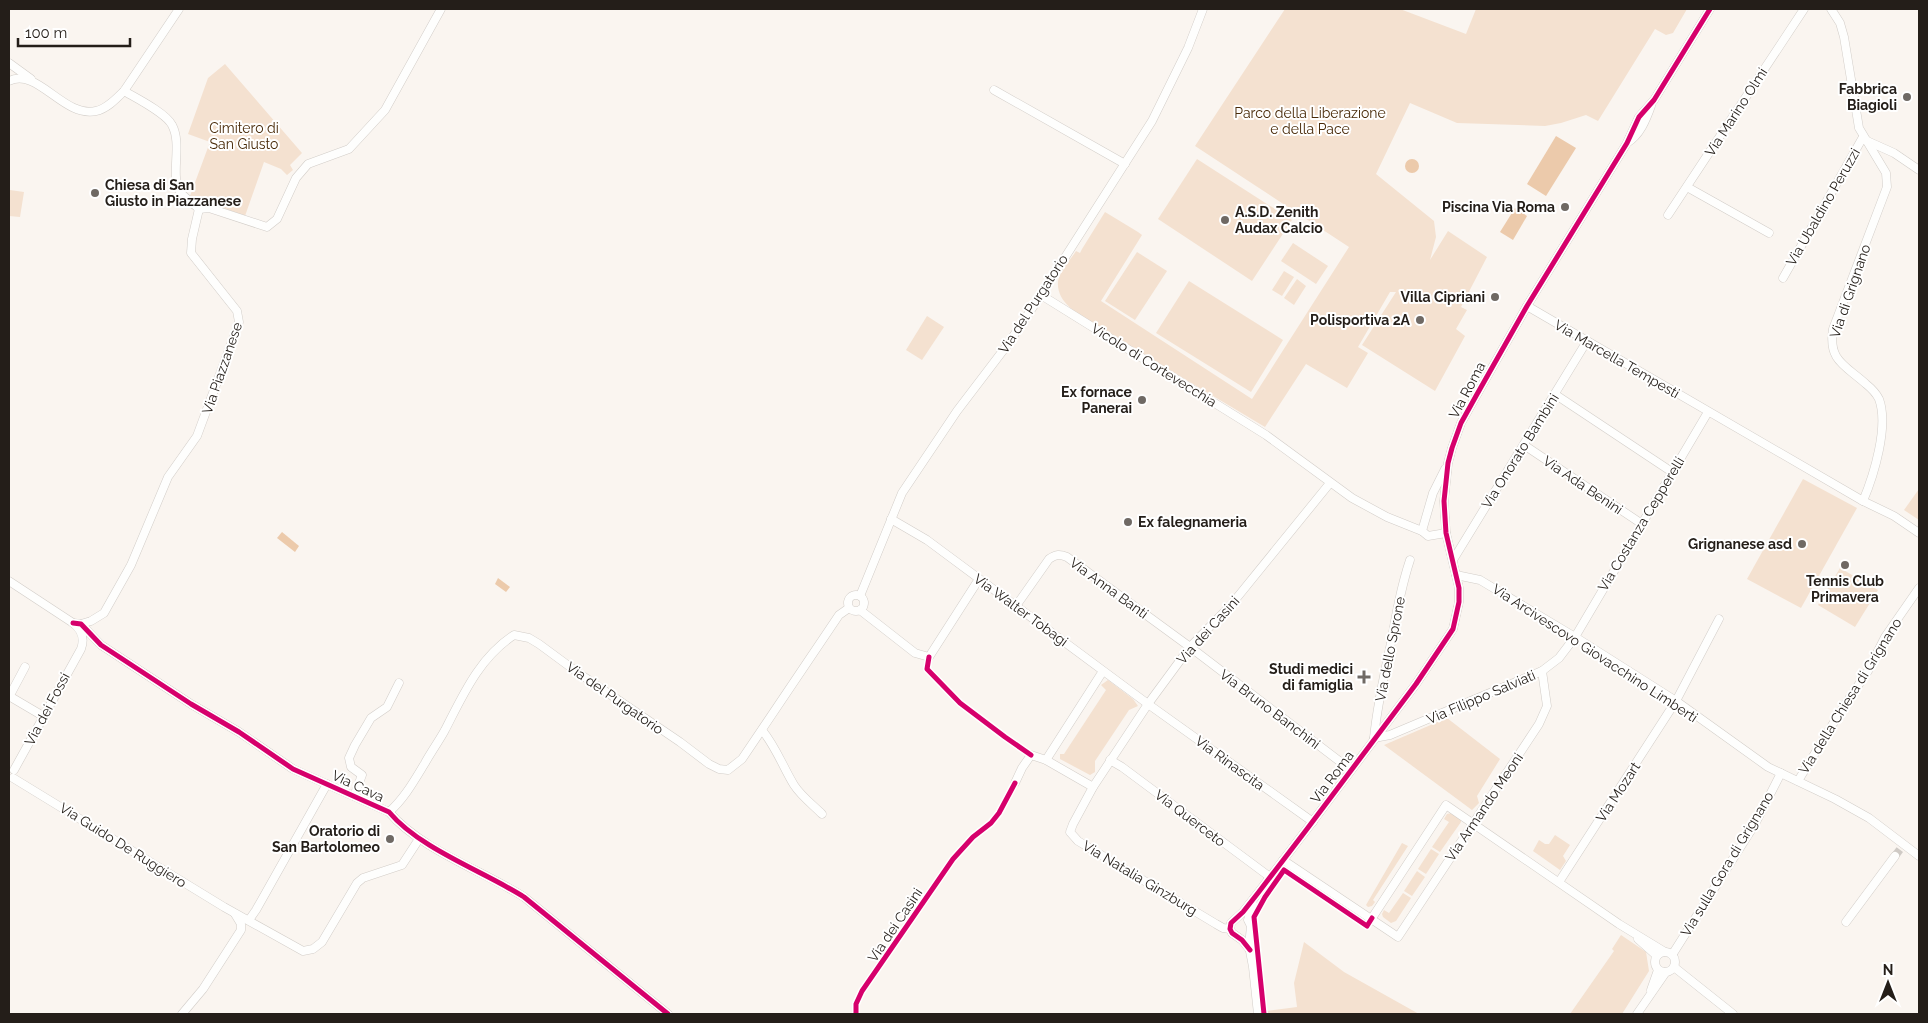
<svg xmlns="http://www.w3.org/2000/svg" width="1928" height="1023" font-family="Raleway,sans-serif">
<rect width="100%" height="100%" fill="#faf5f0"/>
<g fill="#f4e1d0">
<path d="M1285 9H1400L1466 34 1476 9H1687L1673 33 1666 35 1655 29 1598 121 1586 115 1561 123 1545 126 1457 123 1410 103 1376 174 1434 221 1436 237 1430 260 1448 231 1487 257 1461 307 1467 310 1456 329 1465 336 1435 391 1362 345 1396 292H1390L1358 347 1368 353 1347 388 1306 364 1265 427 1091 323C1077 313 1056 302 1058 281 1060 271 1071 259 1076 251L1080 253 1082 249 1105 212 1138 232 1142 235 1101 301 1252 399 1349 247 1195 146Z"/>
<path d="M225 64 302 153 290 165 293 170 287 175 281 169 264 162 245 216 190 196 210 142 188 134 208 78Z"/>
<path d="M1197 159 1292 220 1252 281 1158 219Z"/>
<path d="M10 190 24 192 20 217 9 216Z"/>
<path d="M1293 243 1328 266 1316 284 1281 261Z"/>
<path d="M1137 252 1167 271 1135 320 1105 301Z"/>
<path d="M1284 271 1294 277 1282 296 1272 290Z"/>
<path d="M1297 279 1306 286 1294 305 1284 298Z"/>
<path d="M1189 281 1283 340 1251 392 1156 333Z"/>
<path d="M927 316 944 327 922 360 906 350Z"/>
<path d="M1803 479 1857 508 1801 608 1747 579Z"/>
<path d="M1919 489V520L1904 510Z"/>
<path d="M1840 568 1878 590 1855 627 1818 605Z"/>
<path d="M1108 680 1133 699 1138 706 1129 710 1095 761V772L1090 775 1060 759V754H1064L1106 690 1101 685Z"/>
<path d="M1447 718 1500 759 1477 796 1479 803 1472 810 1384 745Z"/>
<path d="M1452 813 1461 819V822L1440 852 1432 847 1449 822 1444 819 1447 814Z"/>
<path d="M1555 835 1570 845 1563 856 1566 861 1560 870 1533 851 1539 840 1545 844H1549Z"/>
<path d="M1402 843 1408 846 1373 900 1375 902 1372 906 1368 907 1366 905Z"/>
<path d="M1431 849 1439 854 1426 874 1418 869Z"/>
<path d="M1417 871 1425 877 1412 896 1404 891Z"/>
<path d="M1403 893 1411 898 1396 921 1391 923 1383 917 1382 914 1384 910 1389 913Z"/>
<path d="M1621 935 1646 952 1649 971 1622 1014H1570L1614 951 1612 949Z"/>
<path d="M1304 942 1344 972 1419 1014H1267L1266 1011 1297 1007 1294 983Z"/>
</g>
<g fill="#eccaab">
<path d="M1556 136 1576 148 1546 196 1527 184Z"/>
<circle cx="1412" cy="166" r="7"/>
<path d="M1515 208 1527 216 1513 240 1500 232Z"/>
<path d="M282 532 299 546 295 552 277 538Z"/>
<path d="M498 578 510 587 506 592 495 584Z"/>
</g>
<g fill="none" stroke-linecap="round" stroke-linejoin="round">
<path stroke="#cfcac5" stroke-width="8" stroke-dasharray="8 4" stroke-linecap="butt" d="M1895 856 1901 848"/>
<g stroke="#d2cdc8" stroke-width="9">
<g id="minor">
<path d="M1831 9 1840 23 1844 37 1859 128 1886 173 1887 187 1833 329C1828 361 1845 365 1866 384 1871 388 1876 393 1879 399 1889 426 1874 475 1863 501"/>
<path d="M9 63 31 79"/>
<path d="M9 81C38 67 63 118 96 111 107 109 117 98 124 91L179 9"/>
<path d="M994 90 1125 164"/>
<path d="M124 91C136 98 166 113 172 125 183 145 169 177 181 193 186 199 194 204 199 209"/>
<path d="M1865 140 1894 153 1919 170"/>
<path d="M1627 143C1640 135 1646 120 1651 106"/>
<path d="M1687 187 1769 233"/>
<path d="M199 209 209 208 267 227 277 219 296 178 308 164 349 149 385 110 441 9"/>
<path d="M1668 215 1804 9"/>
<path d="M1783 278 1863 137"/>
<path d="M1041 295 1266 435 1352 498 1387 517 1422 531"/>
<path d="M1527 306 1863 501 1894 516 1919 533"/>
<path d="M1556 395 1672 472"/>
<path d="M1524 445 1642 524"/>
<path d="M1445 469 1433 493 1422 531 1428 536 1446 533"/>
<path d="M891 519 927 540 1148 704 1313 822"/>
<path d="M1453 560 1587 341"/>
<path d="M1456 575 1480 580 1575 637 1676 701 1768 767 1835 799 1869 818 1919 856"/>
<path d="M9 581 73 623C82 630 85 638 81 649L14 770"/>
<circle cx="856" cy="603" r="8"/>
<path d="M860 596 902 493 957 411 1008 344 1041 295 1152 121 1188 48 1203 9"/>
<path d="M1016 606 1049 559C1056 554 1060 554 1067 557L1190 647 1351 770"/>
<path d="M860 610 915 653 929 657 979 579"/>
<path d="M73 623 81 624 101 645 191 704 239 732 293 769 389 812C420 849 483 871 524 897L668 1014"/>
<path d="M81 624 91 621 104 613 131 565 168 477 197 436 237 328 239 322 237 311 191 253 192 239 199 209"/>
<path d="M9 696 43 716"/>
<path d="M9 697 25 667"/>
<path d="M762 730C776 747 783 767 794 785 801 796 813 805 822 814"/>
<path d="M1374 738 1390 735 1542 671 1559 658 1575 637 1708 412"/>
<path d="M1374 738C1377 706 1384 675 1391 643 1396 615 1401 587 1410 560"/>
<path d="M1046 760 1103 671"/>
<path d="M1110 760 1122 767 1270 877"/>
<path d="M13 778 224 907 303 951 313 949 322 942 357 883 363 878 402 865 419 839"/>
<path d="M1798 781 1842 709 1868 671 1885 637 1919 588"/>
<path d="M1015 783 1022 768 1031 755 1046 760 1093 787 1148 704 1190 647 1231 605 1330 483"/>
<path d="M1093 787 1073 824 1070 832 1078 841 1216 924 1223 928 1230 929"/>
<path d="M354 796 362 775 351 767 349 758 355 745 371 718 387 707 399 683"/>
<path d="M389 812C404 799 414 781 425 763 431 752 439 741 445 730 463 695 479 658 514 635L529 638 539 644 577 672 680 742 709 764 719 769 728 770 742 759 839 615 849 608"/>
<path d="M1283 860 1398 937 1539 724 1547 706 1542 671"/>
<path d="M1559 882 1676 701 1719 619"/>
<path d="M1253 904 1248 920 1251 926 1249 946 1253 967 1258 1014"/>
<path d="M1372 918 1446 805 1619 924 1665 952"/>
<path d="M249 920 256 910 327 784"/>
<path d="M1846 922 1895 856"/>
<path d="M1638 939 1657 956"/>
<path d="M1250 950 1242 940 1232 933 1230 929 1231 923 1243 912 1258 893 1307 829 1416 684 1453 629 1459 602V588L1446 533 1444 501 1448 463 1452 448 1461 423 1476 396 1527 306 1627 143 1639 117 1654 100 1710 9"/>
<circle cx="1665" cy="962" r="10"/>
<path d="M1672 955 1755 824 1781 773"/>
<path d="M1674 967 1733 1014"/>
<path d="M1651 990 1658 970"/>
<path d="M182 1014 203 989 241 930V924L235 914"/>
<path d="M1637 1014 1666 972"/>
</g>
</g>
<use href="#minor" stroke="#fefefd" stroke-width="8"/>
<g stroke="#fff" stroke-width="8">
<g id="cycleway">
<path d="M73 623 81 624 101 645 191 704 239 732 293 769 389 812C420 849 483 871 524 897L668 1014"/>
<path d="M929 657 927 669 960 703 1005 737 1031 755"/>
<path d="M1250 950 1242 940 1232 933 1230 929 1231 923 1243 912 1258 893 1307 829 1416 684 1453 629 1459 602V588L1446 533 1444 501 1448 463 1452 448 1461 423 1476 396 1527 306 1627 143 1639 117 1654 100 1710 9"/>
<path d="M856 1014V1004L862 991 953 859 973 837 991 823 999 813 1015 783"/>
<path d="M1264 1014 1254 917 1265 897 1284 870 1367 926 1372 918"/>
</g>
</g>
<use href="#cycleway" stroke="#d6006c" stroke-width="5"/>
</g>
<g fill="#6f6964" stroke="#fff" stroke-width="2">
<circle cx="1907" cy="97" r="5"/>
<circle cx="95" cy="193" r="5"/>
<circle cx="1565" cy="207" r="5"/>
<circle cx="1225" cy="220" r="5"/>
<circle cx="1495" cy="297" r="5"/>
<circle cx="1420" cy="320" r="5"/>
<circle cx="1142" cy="400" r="5"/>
<circle cx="1128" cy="522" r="5"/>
<circle cx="1802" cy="544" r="5"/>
<circle cx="1845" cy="565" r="5"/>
<path d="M1361.5 669.5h5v5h5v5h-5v5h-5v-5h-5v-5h5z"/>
<circle cx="390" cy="839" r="5"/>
</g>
<g text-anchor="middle" stroke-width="4" stroke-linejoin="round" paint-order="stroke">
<g font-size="14" font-weight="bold" fill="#241e19" stroke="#fff" text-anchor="end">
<text x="1897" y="94">Fabbrica<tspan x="1897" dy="16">Biagioli</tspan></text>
<text x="105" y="190" text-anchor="start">Chiesa di San<tspan x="105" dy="16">Giusto in Piazzanese</tspan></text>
<text x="1555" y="212">Piscina Via Roma</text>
<text x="1235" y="217" text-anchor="start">A.S.D. Zenith<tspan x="1235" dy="16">Audax Calcio</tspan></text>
<text x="1485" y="302">Villa Cipriani</text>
<text x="1410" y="325">Polisportiva 2A</text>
<text x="1132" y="397">Ex fornace<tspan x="1132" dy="16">Panerai</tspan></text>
<text x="1138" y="527" text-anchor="start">Ex falegnameria</text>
<text x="1792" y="549">Grignanese asd</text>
<text x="1845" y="586" text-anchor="middle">Tennis Club<tspan x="1845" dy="16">Primavera</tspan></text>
<text x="1353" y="674">Studi medici<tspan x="1353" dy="16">di famiglia</tspan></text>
<text x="380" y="836">Oratorio di<tspan x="380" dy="16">San Bartolomeo</tspan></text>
</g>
<g font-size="14" fill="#241e19" stroke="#fff">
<text transform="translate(1736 112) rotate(-57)" y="5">Via Marino Olmi</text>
<text transform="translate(1823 207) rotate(-60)" y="5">Via Ubaldino Peruzzi</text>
<text transform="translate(1850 291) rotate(-71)" y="5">Via di Grignano</text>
<text transform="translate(1033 304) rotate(-57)" y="5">Via del Purgatorio</text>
<text transform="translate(1617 359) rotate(30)" y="5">Via Marcella Tempesti</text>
<text transform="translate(1154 365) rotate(32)" y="5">Vicolo di Cortevecchia</text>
<text transform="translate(222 368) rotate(-71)" y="5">Via Piazzanese</text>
<text transform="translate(1467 390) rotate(-62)" y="5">Via Roma</text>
<text transform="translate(1520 451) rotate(-58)" y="5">Via Onorato Bambini</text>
<text transform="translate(1583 485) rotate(34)" y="5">Via Ada Benini</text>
<text transform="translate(1641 524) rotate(-59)" y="5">Via Costanza Cepperelli</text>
<text transform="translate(1109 588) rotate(36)" y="5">Via Anna Banti</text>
<text transform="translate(1021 610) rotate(36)" y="5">Via Walter Tobagi</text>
<text transform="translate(1208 630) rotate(-48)" y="5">Via dei Casini</text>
<text transform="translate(1390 649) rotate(-79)" y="5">Via dello Sprone</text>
<text transform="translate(1595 653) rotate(33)" y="5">Via Arcivescovo Giovacchino Limberti</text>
<text transform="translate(1850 696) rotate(-58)" y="5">Via della Chiesa di Grignano</text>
<text transform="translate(1481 697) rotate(-23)" y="5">Via Filippo Salviati</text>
<text transform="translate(615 698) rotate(35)" y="5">Via del Purgatorio</text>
<text transform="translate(47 709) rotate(-62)" y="5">Via dei Fossi</text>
<text transform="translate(1270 709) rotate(37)" y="5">Via Bruno Banchini</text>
<text transform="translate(1230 763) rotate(36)" y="5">Via Rinascita</text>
<text transform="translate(1332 777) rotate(-53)" y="5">Via Roma</text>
<text transform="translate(358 786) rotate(25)" y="5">Via Cava</text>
<text transform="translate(1618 792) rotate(-57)" y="5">Via Mozart</text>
<text transform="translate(1484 807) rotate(-56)" y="5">Via Armando Meoni</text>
<text transform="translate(1190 818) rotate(37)" y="5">Via Querceto</text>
<text transform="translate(123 845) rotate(32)" y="5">Via Guido De Ruggiero</text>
<text transform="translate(1727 864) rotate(-59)" y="5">Via sulla Gora di Grignano</text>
<text transform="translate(1140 878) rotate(31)" y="5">Via Natalia Ginzburg</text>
<text transform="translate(895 925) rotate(-56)" y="5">Via dei Casini</text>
</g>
<g font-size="14" fill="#482907" stroke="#fff">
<text x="1310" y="118">Parco della Liberazione<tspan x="1310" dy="16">e della Pace</tspan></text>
<text x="244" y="133">Cimitero di<tspan x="244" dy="16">San Giusto</tspan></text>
</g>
</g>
<rect width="1928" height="1023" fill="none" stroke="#241e19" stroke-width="20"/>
<g transform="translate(1888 983)" stroke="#ffffff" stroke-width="4" paint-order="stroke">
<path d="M0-4L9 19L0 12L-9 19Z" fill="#241e19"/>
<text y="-8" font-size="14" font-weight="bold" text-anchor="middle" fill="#241e19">N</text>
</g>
<path d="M18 38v8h112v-8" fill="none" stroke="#241e19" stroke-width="2.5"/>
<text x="25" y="38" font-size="15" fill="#241e19" stroke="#ffffff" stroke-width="4" paint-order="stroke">100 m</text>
</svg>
